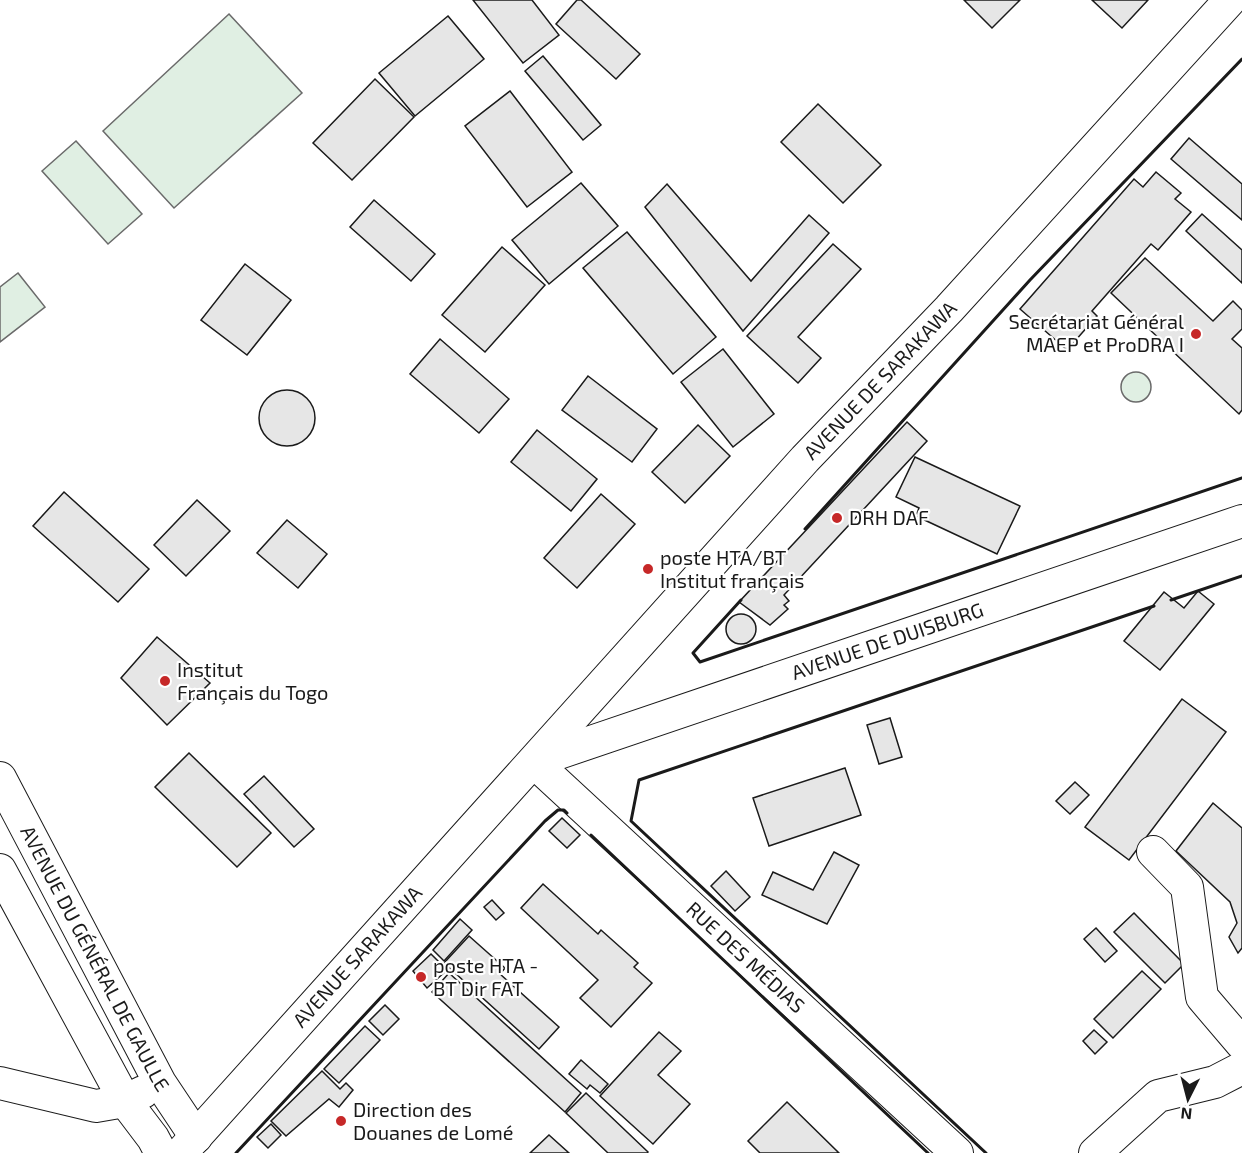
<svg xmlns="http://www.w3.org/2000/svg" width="1242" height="1153" font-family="'Exo 2',sans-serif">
<rect width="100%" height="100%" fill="#fff"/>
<g fill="#e0efe3" stroke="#6a6a6a" stroke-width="1.5">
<path d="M229 14 302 93 174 208 103 131Z"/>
<path d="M76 141 142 214 108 244 42 171Z"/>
<path d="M18 273 45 307 0 342V287Z"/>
<circle cx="1136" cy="387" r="15"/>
</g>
<g fill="#e6e6e6" stroke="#1a1a1a" stroke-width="1.5">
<path d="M473 0H532L559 35 523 63Z"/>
<path d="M577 0H581L640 54 616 79 556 24Z"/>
<path d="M964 0H1020L992 28Z"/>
<path d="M1092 0H1148L1122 28Z"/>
<path d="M448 16 484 59 415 116 379 73Z"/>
<path d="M543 56 601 125 583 140 525 71Z"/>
<path d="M375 79 414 117 352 180 313 143Z"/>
<path d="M510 91 572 172 527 207 465 126Z"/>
<path d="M818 104 881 165 843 203 781 142Z"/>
<path d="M1189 138 1242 184V220L1171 159Z"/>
<path d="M1156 172 1181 193 1175 199 1191 212 1158 250 1151 244 1092 311 1097 316 1067 350 1020 309 1134 179 1143 187Z"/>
<path d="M581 183 618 226 549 284 512 240Z"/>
<path d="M667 184 751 281 809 215 829 233 743 331 645 207Z"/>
<path d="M374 200 435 254 411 281 350 227Z"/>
<path d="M1202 214 1242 250V283L1186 231Z"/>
<path d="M627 232 716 337 673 374 583 268Z"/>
<path d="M833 244 861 269 798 337 821 358 798 383 747 336Z"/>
<path d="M502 247 545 285 485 352 442 315Z"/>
<path d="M1145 258 1213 321 1233 301 1242 310V329L1232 339 1242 348V410L1239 414 1111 293Z"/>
<path d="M245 264 291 300 247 355 201 320Z"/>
<path d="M440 339 509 399 479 433 410 374Z"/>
<path d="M723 349 774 414 733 447 681 382Z"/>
<path d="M588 376 657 429 632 462 562 410Z"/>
<circle cx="287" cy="418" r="28"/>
<path d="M907 422 927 441 784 595 789 601 784 605 788 609 770 625 739 602Z"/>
<path d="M698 425 730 456 685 503 652 472Z"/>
<path d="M537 430 597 479 571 511 511 462Z"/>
<path d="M915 457 1020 506 997 554 916 516 919 508 896 497Z"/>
<path d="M64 492 149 569 118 602 33 526Z"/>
<path d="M601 494 635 524 577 588 544 558Z"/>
<path d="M197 500 230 531 186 576 154 545Z"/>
<path d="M287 520 327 554 298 588 257 553Z"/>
<path d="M1198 591 1214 604 1160 670 1124 641 1164 592 1184 608Z"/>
<circle cx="741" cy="629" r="15"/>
<path d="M157 637 210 683 167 725 121 678Z"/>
<path d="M1182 699 1226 732 1129 860 1085 827Z"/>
<path d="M890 718 902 757 879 764 867 725Z"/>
<path d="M189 753 271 833 237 867 155 787Z"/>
<path d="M845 768 861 815 769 846 753 798Z"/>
<path d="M264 776 314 829 294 847 244 794Z"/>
<path d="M1075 782 1089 795 1070 814 1056 801Z"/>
<path d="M1213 803 1242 828V948L1238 953 1229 937 1237 923 1230 902 1176 851Z"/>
<path d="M562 818 580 835 567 848 549 831Z"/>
<path d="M834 852 859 865 827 924 762 895 773 872 813 890Z"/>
<path d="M726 871 750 897 735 911 711 886Z"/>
<path d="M543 884 598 934 601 930 638 963 634 967 652 983 611 1027 580 998 598 980 521 908Z"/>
<path d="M492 900 504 913 496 920 484 907Z"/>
<path d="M1134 913 1184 964 1165 983 1114 932Z"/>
<path d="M460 919 472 930 444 961 433 950Z"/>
<path d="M1096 928 1117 951 1105 962 1084 939Z"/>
<path d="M469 936 505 968 500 974 559 1027 539 1049 444 963Z"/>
<path d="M431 954 447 970 427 988 413 971Z"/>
<path d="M1142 971 1161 989 1113 1038 1094 1019Z"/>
<path d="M449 973 581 1093 565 1112 432 992Z"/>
<path d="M385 1005 399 1019 383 1035 369 1021Z"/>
<path d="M365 1026 380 1040 339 1083 324 1069Z"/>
<path d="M1094 1030 1107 1042 1095 1054 1083 1041Z"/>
<path d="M659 1032 681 1051 658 1075 690 1104 653 1144 600 1096Z"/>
<path d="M581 1060 608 1084 600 1093 590 1085 587 1089 569 1074Z"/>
<path d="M322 1071 340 1089 346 1083 353 1090 339 1107 329 1099 286 1136 271 1121Z"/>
<path d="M586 1093 648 1152 647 1153H608L566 1113Z"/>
<path d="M787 1102 839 1153H760L748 1141Z"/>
<path d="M271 1124 281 1135 268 1148 257 1137Z"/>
<path d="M549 1135 569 1153H530Z"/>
</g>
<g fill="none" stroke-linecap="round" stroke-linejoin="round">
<g stroke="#1a1a1a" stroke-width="34">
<g id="minor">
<path id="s1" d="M538 760 1242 521"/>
<path id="s2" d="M534 762 957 1153"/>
<path id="s3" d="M0 778 160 1083 196 1137"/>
<path d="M1153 852 1187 887 1202 997 1242 1044"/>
<path d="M0 870 125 1101 153 1138 161 1153"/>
<path d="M0 1083 96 1106 125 1101 143 1092"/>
<path id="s4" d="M181 1153 805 459 949 309 1230 0"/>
<path d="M1095 1153 1158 1096 1215 1082 1242 1068"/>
</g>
</g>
<use href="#minor" stroke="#fff" stroke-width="32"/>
<g stroke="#1a1a1a" stroke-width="3">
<path d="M805 529 1030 280 1242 59"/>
<path d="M741 600 693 653 700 662 1242 478"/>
<path d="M1171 600 1242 576"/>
<path d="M591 835 928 1153"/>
<path d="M236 1153 545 821 558 810H564L567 813"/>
<path d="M986 1153 631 821 639 780 1154 606"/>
</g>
</g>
<g fill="#c62828" stroke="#fff" stroke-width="2">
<circle cx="1196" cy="334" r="6"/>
<circle cx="837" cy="518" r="6"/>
<circle cx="648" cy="569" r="6"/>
<circle cx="165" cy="681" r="6"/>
<circle cx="421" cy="977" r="6"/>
<circle cx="341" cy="1121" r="6"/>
</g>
<g text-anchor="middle" stroke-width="4.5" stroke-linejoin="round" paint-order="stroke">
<g font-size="20" fill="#1a1a1a" stroke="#fff" text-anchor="start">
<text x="1184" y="329" text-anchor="end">Secrétariat Général<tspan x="1184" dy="23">MAEP et ProDRA I</tspan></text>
<text x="849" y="525">DRH DAF</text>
<text x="660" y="565">poste HTA/BT<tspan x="660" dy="23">Institut français</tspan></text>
<text x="177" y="677">Institut<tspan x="177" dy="23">Français du Togo</tspan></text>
<text x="433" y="973">poste HTA -<tspan x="433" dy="23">BT Dir FAT</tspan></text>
<text x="353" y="1117">Direction des<tspan x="353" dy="23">Douanes de Lomé</tspan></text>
</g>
<g font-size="20" fill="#1a1a1a" stroke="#fff">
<text dy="7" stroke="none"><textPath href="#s4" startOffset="1042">AVENUE DE SARAKAWA</textPath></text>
<text dy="7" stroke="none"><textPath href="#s1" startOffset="369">AVENUE DE DUISBURG</textPath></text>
<text dy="7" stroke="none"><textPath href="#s4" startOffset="264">AVENUE SARAKAWA</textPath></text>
<text dy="7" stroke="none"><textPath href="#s2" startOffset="288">RUE DES MÉDIAS</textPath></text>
<text dy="7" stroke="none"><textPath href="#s3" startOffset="204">AVENUE DU GÉNÉRAL DE GAULLE</textPath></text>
</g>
</g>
<g transform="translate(1188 1099) rotate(186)" stroke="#ffffff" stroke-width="4.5" paint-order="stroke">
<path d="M0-4.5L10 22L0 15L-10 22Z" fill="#1a1a1a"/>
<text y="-9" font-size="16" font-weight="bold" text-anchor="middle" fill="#1a1a1a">N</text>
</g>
</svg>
